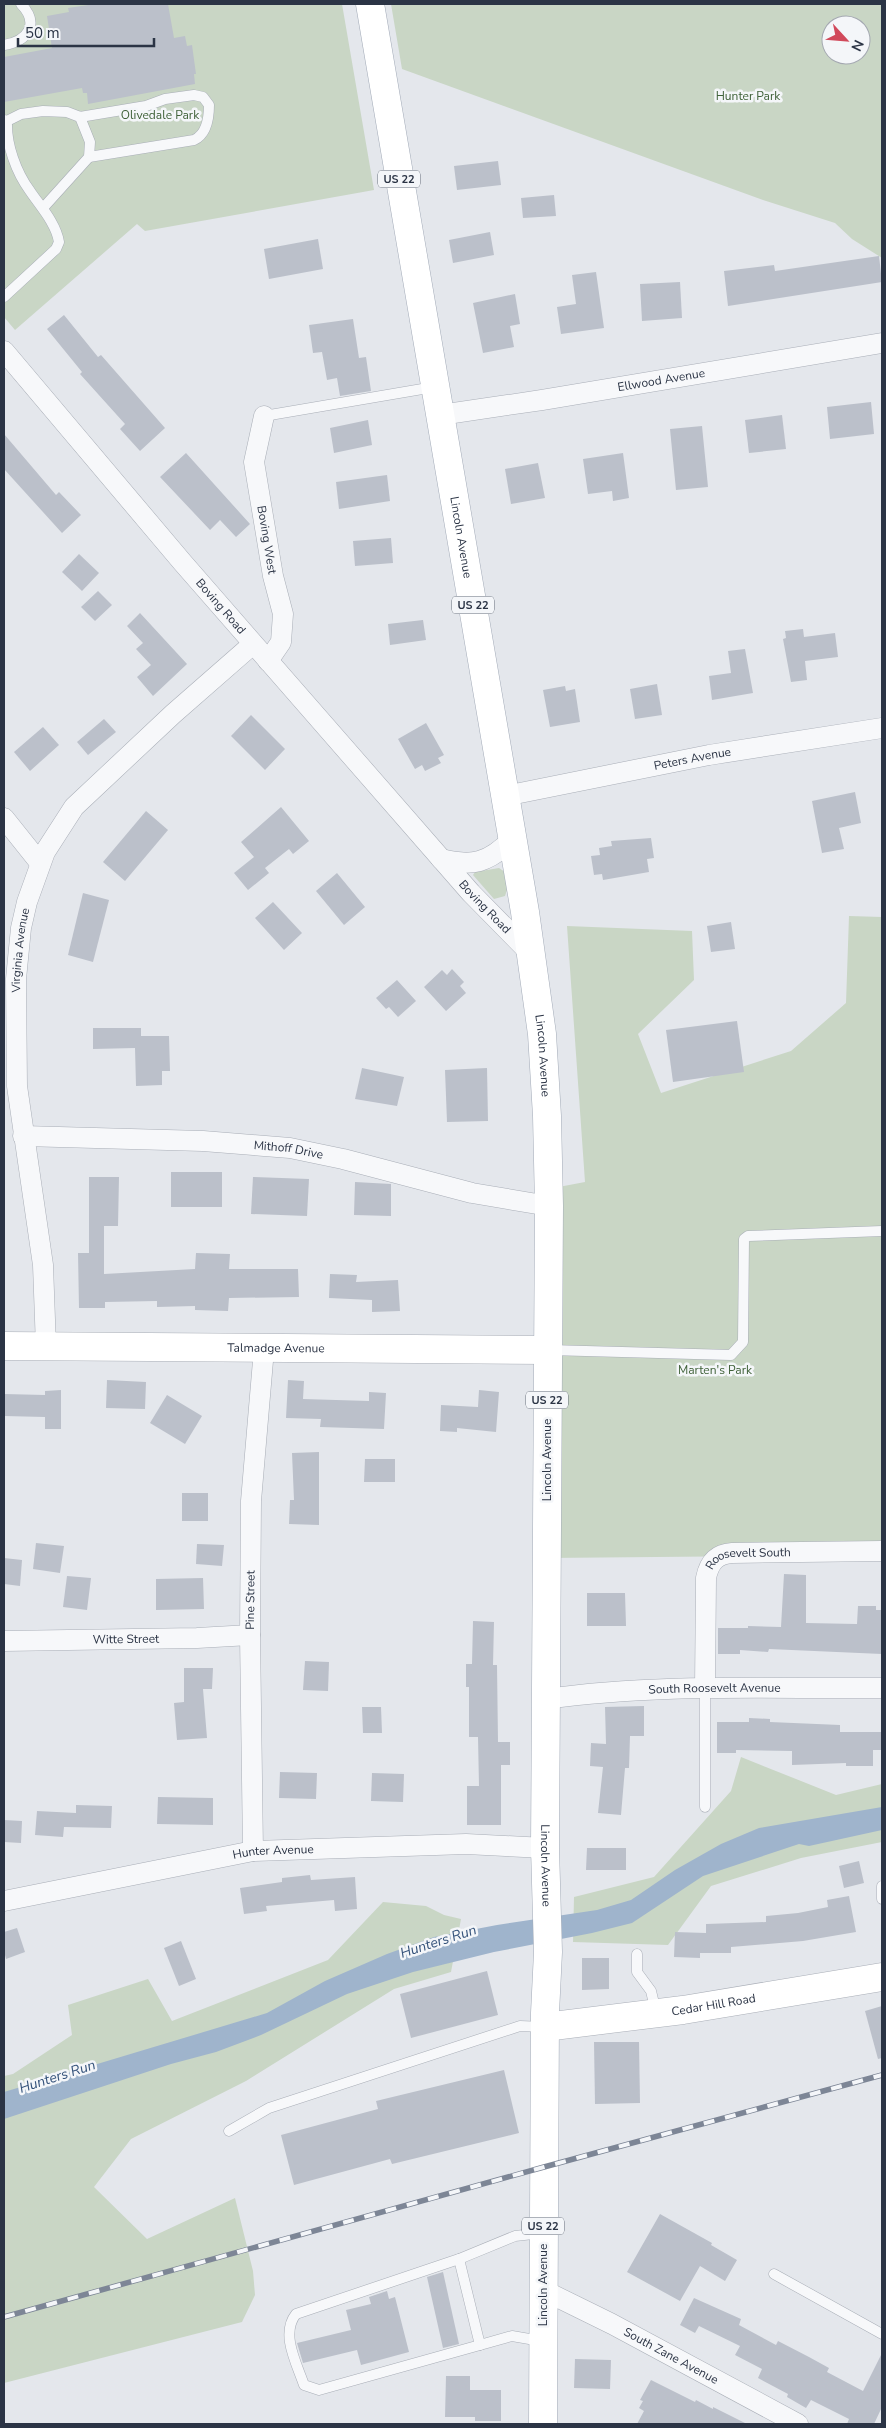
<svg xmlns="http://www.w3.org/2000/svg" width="886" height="2428" font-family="'Nunito Sans',sans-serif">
<rect width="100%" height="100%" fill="#e4e7ec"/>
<g fill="#c9d6c5" fill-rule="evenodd">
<path d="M4 4H342L374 190 145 231 137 224 15 330 4 317Z"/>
<path d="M391 4H882V258L852 239 835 223 763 200 402 69ZM831 25H861V55H831Z"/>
<path d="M499 868 505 872 507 890 505 896 494 899 473 875 475 872Z"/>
<path d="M849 916 882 917V1555L547 1558 548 1189 585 1182 567 926 692 931 694 980 638 1034 661 1093 791 1051 846 1003Z"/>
<path d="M741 1757 836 1795 882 1784V1842L801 1858 711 1886 668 1945 573 1942 574 1897 654 1877 731 1791Z"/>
<path d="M383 1902 426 1906 444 1915 461 1919 451 1972 394 1989 246 2081 131 2139 94 2187 147 2239 235 2198 253 2271 255 2295 242 2322 4 2383V2076L13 2074 72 2035 68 2005 148 1979 172 2021 328 1960Z"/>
</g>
<path fill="#9fb4cc" d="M882 1807V1830L809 1846 799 1844 703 1876 632 1923 592 1933 494 1952 413 1972 347 1994 261 2035 216 2052 171 2064 4 2119V2092L267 2013 325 1981 387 1954 434 1937 497 1925 597 1910 631 1900 675 1870 721 1844 759 1828Z"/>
<g fill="#bbc0ca">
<path d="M95 4H168L174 38 185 36 187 46 192 45 196 74H194L195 84 88 104 87 93H83L82 88 4 102V57L52 48 47 16 69 12 68 8Z"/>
<path d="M498 161 501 185 457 190 454 166Z"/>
<path d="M554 195 556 216 523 218 521 198Z"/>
<path d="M490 232 494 255 453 263 449 240Z"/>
<path d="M318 239 323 269 269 279 264 249Z"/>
<path d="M879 256 882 282 728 306 724 271 774 265 775 271Z"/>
<path d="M596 272 604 328 561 334 557 307 576 304 572 275Z"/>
<path d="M680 282 682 318 642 321 640 284Z"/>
<path d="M515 294 520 324 510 326 514 347 483 353 473 303Z"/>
<path d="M64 315 98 357 101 355 165 428 140 451 120 429 125 424 80 374 82 372 47 329Z"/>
<path d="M353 319 359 358 366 357 371 391 340 396 337 378 327 380 322 352 313 353 309 325Z"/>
<path d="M871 402 874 434 830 439 827 407Z"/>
<path d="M782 415 786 449 749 453 745 420Z"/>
<path d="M368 420 372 445 334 453 330 428Z"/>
<path d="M702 426 708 487 676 490 670 429Z"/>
<path d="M4 434 56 495 59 492 81 515 62 533 4 469Z"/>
<path d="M186 453 250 524 236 537 220 520 210 530 160 477Z"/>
<path d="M623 453 629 498 613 501 612 491 588 494 583 459Z"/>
<path d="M538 463 545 498 511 504 505 469Z"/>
<path d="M387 475 390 501 339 509 336 482Z"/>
<path d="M391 538 393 563 355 566 353 541Z"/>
<path d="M79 554 99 573 82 591 62 572Z"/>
<path d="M98 591 112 605 95 621 81 607Z"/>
<path d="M140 613 187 664 153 696 137 677 151 665 136 649 143 643 127 626Z"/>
<path d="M423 620 426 640 390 645 388 624Z"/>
<path d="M803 629 804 637 835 633 838 657 805 661 807 680 791 682 783 639 786 638 785 631Z"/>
<path d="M745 649 753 693 712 700 709 676 731 673 728 651Z"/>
<path d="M657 684 662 715 635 719 630 689Z"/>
<path d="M565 686 566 691 575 689 580 722 550 727 543 690Z"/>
<path d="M251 715 285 749 265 770 231 736Z"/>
<path d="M104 719 116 732 88 755 77 742Z"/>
<path d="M426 723 444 755 438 758 441 763 425 771 422 765 415 769 398 739Z"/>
<path d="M43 727 59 745 30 771 14 752Z"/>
<path d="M855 792 861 823 839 828 844 849 822 853 812 801Z"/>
<path d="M281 807 309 841 293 854 289 849 265 868 269 873 248 890 234 873 254 857 241 842Z"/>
<path d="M146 811 168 830 125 881 103 862Z"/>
<path d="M651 838 654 858 647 859 649 872 603 880 602 874 594 875 591 856 600 855 599 848 612 846 611 841Z"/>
<path d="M337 873 365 907 344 925 316 891Z"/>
<path d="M83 893 109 900 93 962 68 955Z"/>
<path d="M273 902 302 933 284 950 255 918Z"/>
<path d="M731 922 735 949 711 952 707 926Z"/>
<path d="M452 969 464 982 460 986 466 993 446 1011 424 987 442 970 447 975Z"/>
<path d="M397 980 416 1001 398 1017 389 1007 386 1009 376 998Z"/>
<path d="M737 1021 744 1072 673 1082 666 1030Z"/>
<path d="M93 1028H141V1036H169L170 1071H162V1085L136 1086 135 1048 93 1049Z"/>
<path d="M362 1068 404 1077 397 1106 355 1099Z"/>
<path d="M487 1068 488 1121 447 1122 445 1070Z"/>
<rect x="171" y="1172" width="51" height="35"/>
<path d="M89 1177H119L118 1226H104V1274L195 1269 196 1253 230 1254 229 1269H298L299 1297 229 1298 228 1311 195 1310V1306L157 1307V1301L105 1302V1308H79L78 1253H89Z"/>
<path d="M253 1177 309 1179 307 1216 251 1214Z"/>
<path d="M355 1182 391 1184V1216L354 1215Z"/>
<path d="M330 1274 357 1275 356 1282 398 1280 400 1311 372 1312V1300L329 1298Z"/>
<path d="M107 1380 146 1382 145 1409 106 1408Z"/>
<path d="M288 1380 304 1381 303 1399 369 1401V1392L386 1393 384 1429 320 1427 321 1419 286 1418Z"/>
<path d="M61 1390V1429H45V1417L4 1416V1394L45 1395V1391Z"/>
<path d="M479 1390 499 1392 496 1432 457 1428V1432L440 1431 441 1405 478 1407Z"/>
<path d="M167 1395 202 1416 185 1444 150 1423Z"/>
<path d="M319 1452V1525L289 1524 290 1500H294L292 1453Z"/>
<path d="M365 1459H395V1482H364Z"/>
<rect x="182" y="1493" width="26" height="28"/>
<path d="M36 1543 64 1546 60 1573 33 1569Z"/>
<path d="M197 1544 224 1545 222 1566 196 1564Z"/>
<path d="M4 1558 22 1560 20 1586 4 1584Z"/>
<path d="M784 1574 806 1575V1623L857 1624 858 1606H876V1610H882V1654L769 1649 768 1652 740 1650V1654H718V1628H748V1626L781 1627Z"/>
<path d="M67 1576 91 1578 87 1610 63 1607Z"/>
<path d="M203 1578 204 1609 156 1610V1579Z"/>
<path d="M587 1593H625L626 1626H587Z"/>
<path d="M473 1621 494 1622 493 1665H497L498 1742H510V1765H501V1825H467V1786H479L478 1737H469V1687H466V1664H472Z"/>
<path d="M305 1661 329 1662 328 1691 303 1690Z"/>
<path d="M184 1668H213L212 1689H203L207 1738 177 1740 174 1703 184 1702Z"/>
<path d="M644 1706V1736H630L629 1768H625L621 1815 598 1813 603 1767 590 1766 591 1743 606 1744 605 1707Z"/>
<path d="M362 1707H381L382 1733H363Z"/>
<path d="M749 1718 770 1719V1722L840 1725V1732H882V1750H873V1766H846V1763L792 1765V1751L736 1750V1753H717V1722H749Z"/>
<path d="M280 1772 317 1773 316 1799 279 1798Z"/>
<path d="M372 1773 404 1774 403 1802 371 1801Z"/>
<path d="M158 1797 213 1798V1825L157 1824Z"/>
<path d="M76 1805 112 1806 111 1828 64 1827 63 1837 35 1835 37 1811 76 1813Z"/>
<path d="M4 1820 22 1821 21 1843 4 1842Z"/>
<path d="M587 1848H626V1870H586Z"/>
<path d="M859 1861 864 1883 844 1888 839 1866Z"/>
<path d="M310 1875 311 1880 355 1877 357 1909 335 1911 334 1900 266 1906 267 1911 244 1914 240 1888 282 1882V1878Z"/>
<path d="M849 1896 856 1932 803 1941 731 1947V1953H700V1958L674 1957 675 1932 706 1933V1924L766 1922V1916L798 1913 828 1907 827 1900Z"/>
<path d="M17 1928 25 1952 6 1959 4 1951V1932Z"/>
<path d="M181 1941 196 1979 179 1986 164 1948Z"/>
<path d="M582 1958H609V1989L582 1990Z"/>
<path d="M487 1971 498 2015 411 2038 400 1994Z"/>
<path d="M882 2006V2058L878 2059 865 2011Z"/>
<path d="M594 2042H639L640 2103 595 2104Z"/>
<path d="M504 2070 519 2133 392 2164 390 2159 294 2185 281 2135 378 2109 376 2101Z"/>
<path d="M660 2214 712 2243 711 2245 737 2260 725 2281 700 2266 680 2301 627 2272Z"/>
<path d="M443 2272 459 2344 443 2348 427 2277Z"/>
<path d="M387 2291 389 2299 395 2297 409 2352 361 2365 357 2350 303 2363 297 2343 351 2330 346 2310 371 2304 369 2297Z"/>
<path d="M694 2298 741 2319 739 2325 776 2345 778 2341 809 2357 829 2368 827 2372 863 2391 882 2353V2407L874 2424H847L849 2419 811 2400 806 2408 787 2397 788 2394 758 2378 762 2369 735 2355 740 2346 699 2326 695 2333 680 2325Z"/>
<path d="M575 2359 611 2360 610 2389 574 2388Z"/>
<path d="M446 2376H470V2390H501V2421H475V2417H445Z"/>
<path d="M651 2380 695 2402 696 2400 713 2409V2407L747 2424H637L644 2411 639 2408 643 2401 640 2400Z"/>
</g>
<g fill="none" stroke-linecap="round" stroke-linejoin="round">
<g stroke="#a9aeb7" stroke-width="11">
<g id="lane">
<path d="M4 45C28 41 40 24 21 4"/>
<path d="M4 120 7 121 21 114 43 111 67 112 80 117 146 106 165 99 194 95 203 97 209 105C209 118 207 134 194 140L89 157"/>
<path d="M43 208 89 157 90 142 80 117"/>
<path d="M4 297 56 249 59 242C56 223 40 206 30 191 16 172 6 144 7 121"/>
<path d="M264 416 434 387"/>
<path d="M549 1350 731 1355 743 1342 744 1239 748 1236 882 1231"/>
<path d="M705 1807V1688"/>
<path d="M882 1886V1899"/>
<path d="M637 1954V1972L651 1991 656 2012"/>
<path d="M229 2131 269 2108 520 2026 544 2027"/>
<path d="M459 2259 480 2345 512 2336 541 2341"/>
<path d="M774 2274 882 2334"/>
<path d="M480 2345 319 2390 304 2385C297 2364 280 2334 296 2314L459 2259 515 2236 542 2233"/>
</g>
</g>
<g stroke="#a9aeb7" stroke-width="21">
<g id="street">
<path id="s1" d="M4 351 183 563 471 893 531 954"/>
<path id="s2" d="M440 415 542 400 882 343"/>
<path id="s3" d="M264 416 254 462 273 576 283 614 281 642 268 661"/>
<path id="s4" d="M505 796 709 755 882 728"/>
<path d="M4 818 40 863"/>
<path d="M441 859C472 867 489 863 512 839"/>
<path id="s5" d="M23 1136 203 1141 290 1148 343 1159 472 1193 549 1206"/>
<path id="s6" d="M46 1347 43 1265 17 1086 16 979 21 928 27 902 45 852 74 807 173 714 253 644"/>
<path id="s7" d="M4 1641 197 1638 250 1635"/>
<path id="s8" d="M705 1688 706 1578C709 1563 716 1554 732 1553L882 1551"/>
<path id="s9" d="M546 1699C658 1683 770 1689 882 1688"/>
<path id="s10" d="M253 1851 250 1635 251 1501 264 1349"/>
<path id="s11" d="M4 1901 253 1851 466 1844 545 1848"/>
<path id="s12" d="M543 2290 612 2324 798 2424"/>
</g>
</g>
<g stroke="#a9aeb7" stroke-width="29">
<g id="secondary">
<path id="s13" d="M4 1346 548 1350"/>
<path id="s14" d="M545 2027 683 2010 882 1977"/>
</g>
</g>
<g stroke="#a3abb8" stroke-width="29">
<g id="primary">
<path id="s15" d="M370 4 525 912 542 1034 547 1116 549 1206 545 1848 548 1952 545 2013 543 2424"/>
</g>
</g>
<use href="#lane" stroke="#f7f8fa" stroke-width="10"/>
<use href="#street" stroke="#f7f8fa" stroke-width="20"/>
<use href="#secondary" stroke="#fff" stroke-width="28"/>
<use href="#primary" stroke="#fff" stroke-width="28"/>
<g stroke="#7d8696" stroke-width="5.5">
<path id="rail" d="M4 2317 544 2167 882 2075"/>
</g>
<use href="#rail" stroke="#f4f6f9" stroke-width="4" stroke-dasharray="11" stroke-linecap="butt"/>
</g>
<g text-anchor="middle" stroke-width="5" stroke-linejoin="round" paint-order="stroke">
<g fill="#f4f6f9" stroke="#676e7b" stroke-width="1">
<rect x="378" y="170.5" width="42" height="17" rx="4"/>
<rect x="452" y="596.5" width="42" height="17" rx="4"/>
<rect x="526" y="1391.5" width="42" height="17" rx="4"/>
<rect x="522" y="2217.5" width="42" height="17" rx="4"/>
</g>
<g font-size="11" font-weight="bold" fill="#2b3445">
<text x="399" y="183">US 22</text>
<text x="473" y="609">US 22</text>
<text x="547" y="1404">US 22</text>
<text x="543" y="2230">US 22</text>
</g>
<g font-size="12" fill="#3f6138" stroke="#f4f6f9">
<text x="748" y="100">Hunter Park</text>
<text x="160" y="119">Olivedale Park</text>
<text x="715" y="1374">Marten's Park</text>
</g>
<g font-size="12" fill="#2b3445" stroke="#f4f6f9">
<text dy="4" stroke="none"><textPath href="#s2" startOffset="224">Ellwood Avenue</textPath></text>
<text dy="4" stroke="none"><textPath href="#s15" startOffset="541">Lincoln Avenue</textPath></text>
<text dy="4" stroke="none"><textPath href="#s3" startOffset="126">Boving West</textPath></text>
<text dy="4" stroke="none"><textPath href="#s1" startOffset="335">Boving Road</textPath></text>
<text dy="4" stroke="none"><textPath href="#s4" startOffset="191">Peters Avenue</textPath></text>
<text dy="4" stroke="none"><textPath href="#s1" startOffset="735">Boving Road</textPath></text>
<text dy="4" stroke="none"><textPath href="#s6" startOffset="399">Virginia Avenue</textPath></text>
<text dy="4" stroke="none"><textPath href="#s15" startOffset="1066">Lincoln Avenue</textPath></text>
<text dy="4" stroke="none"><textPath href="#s5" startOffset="266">Mithoff Drive</textPath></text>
<text dy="4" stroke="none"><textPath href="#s13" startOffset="272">Talmadge Avenue</textPath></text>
<text transform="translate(547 1460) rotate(-90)" y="4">Lincoln Avenue</text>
<text dy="4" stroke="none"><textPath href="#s8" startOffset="164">Roosevelt South</textPath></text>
<text dy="4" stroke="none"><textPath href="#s10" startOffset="251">Pine Street</textPath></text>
<text dy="4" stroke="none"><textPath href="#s7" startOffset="122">Witte Street</textPath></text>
<text dy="4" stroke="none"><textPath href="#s9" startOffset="169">South Roosevelt Avenue</textPath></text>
<text dy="4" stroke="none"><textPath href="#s11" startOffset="274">Hunter Avenue</textPath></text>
<text dy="4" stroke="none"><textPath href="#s15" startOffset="1876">Lincoln Avenue</textPath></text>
<text dy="4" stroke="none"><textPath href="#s14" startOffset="170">Cedar Hill Road</textPath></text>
<text transform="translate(543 2285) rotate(-90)" y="4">Lincoln Avenue</text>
<text dy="4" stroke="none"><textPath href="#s12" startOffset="144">South Zane Avenue</textPath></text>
</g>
<g font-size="14" font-style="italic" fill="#34527a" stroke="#f4f6f9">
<text transform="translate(438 1941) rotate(-18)" y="5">Hunters Run</text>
<text transform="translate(57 2076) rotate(-18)" y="5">Hunters Run</text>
</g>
</g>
<rect width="886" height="2428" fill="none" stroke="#2b3445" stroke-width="10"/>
<g transform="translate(846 40) rotate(116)"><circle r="24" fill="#f4f6f9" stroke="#a4a8b1"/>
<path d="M0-4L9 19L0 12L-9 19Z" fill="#d1495b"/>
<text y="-8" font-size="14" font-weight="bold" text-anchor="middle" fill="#2b3445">N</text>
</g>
<path d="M18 38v8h136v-8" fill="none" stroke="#2b3445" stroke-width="2.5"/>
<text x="25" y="38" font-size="15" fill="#2b3445" stroke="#f4f6f9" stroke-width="4" paint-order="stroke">50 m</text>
</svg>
